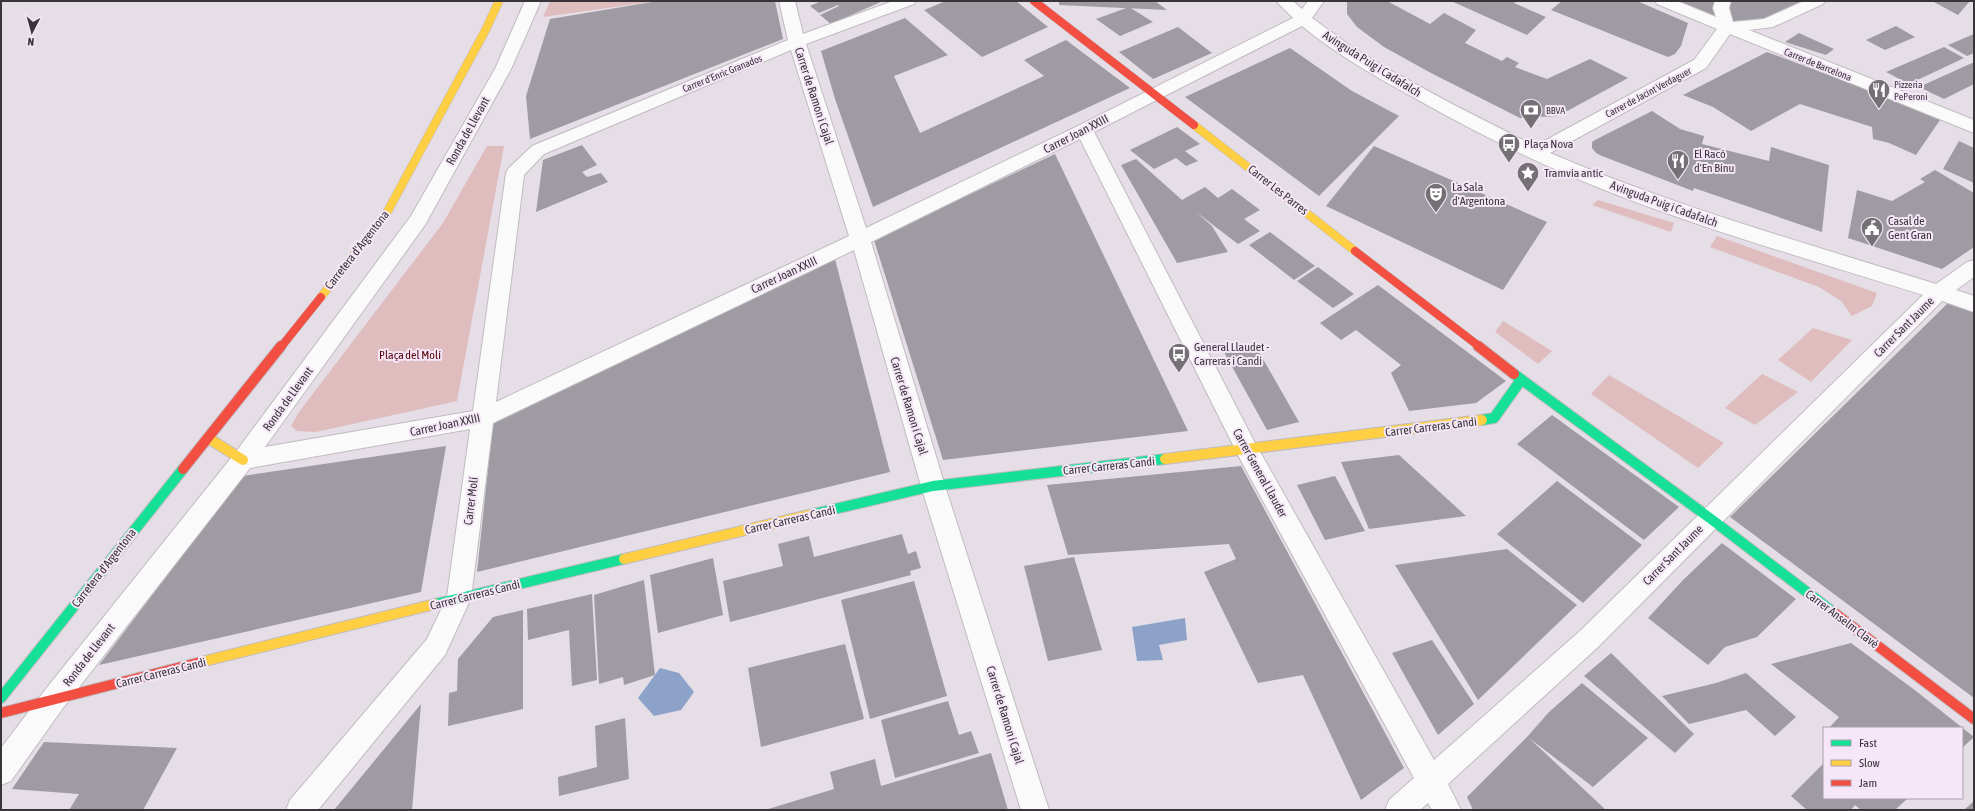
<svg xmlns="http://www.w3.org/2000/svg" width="1975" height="811" font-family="'Asap Condensed',sans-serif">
<rect width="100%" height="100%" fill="#e5dee6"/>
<g fill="#dfbcbd">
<path d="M550 1H658L543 17Z"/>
<path d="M487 146H504L457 401 316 432 297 431 291 426 299 412 443 223Z"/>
<path d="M1598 200 1674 223 1671 232 1592 205Z"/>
<path d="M1717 236 1877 293 1872 306 1852 316 1841 301 1819 287 1710 247Z"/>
<path d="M1503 321 1552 351 1538 364 1495 332Z"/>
<path d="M1813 328 1852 340 1811 382 1778 360Z"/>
<path d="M1762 374 1798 392 1755 425 1725 408Z"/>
<path d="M1609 375 1724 443 1698 468 1591 394Z"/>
</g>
<g fill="#8ca2c9">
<path d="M1185 618 1187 640 1159 645 1163 660 1137 661 1132 627Z"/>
<path d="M660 668 679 673 694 692 681 710 654 716 638 698Z"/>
</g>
<g fill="#9f9ba2">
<path d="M658 1H775L783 39 530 139 526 96 550 19Z"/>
<path d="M821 1H883L831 24 820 15 839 6 838 5 819 13 810 6Z"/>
<path d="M946 1H1016L1048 27 982 57 924 10Z"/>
<path d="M1059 1H1155L1167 10 1059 5Z"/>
<path d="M1347 1H1387L1430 24 1444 13 1476 30 1465 43 1502 61 1507 57 1519 63 1515 67 1547 79 1590 59 1628 78 1558 116 1520 118 1431 73 1384 47 1357 27 1347 14Z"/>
<path d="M1451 1H1517L1514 3 1546 17 1527 35Z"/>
<path d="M1562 1H1637L1688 23 1681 46 1675 54 1668 57 1551 10Z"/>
<path d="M1673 1H1718L1716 19Z"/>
<path d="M1730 1H1802L1761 20 1732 21 1728 6Z"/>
<path d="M1932 1H1970L1958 15Z"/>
<path d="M1129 7 1153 22 1120 36 1096 19Z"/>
<path d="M905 18 948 55 894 76 920 133 1044 76 1024 60 1066 40 1130 88 873 207 835 99 821 51Z"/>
<path d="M1896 26 1915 37 1885 50 1866 40Z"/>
<path d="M1178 27 1212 53 1153 79 1119 52Z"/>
<path d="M1799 33 1834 49 1826 55 1785 42Z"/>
<path d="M1974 34V53L1967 56 1948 45Z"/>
<path d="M1944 47 1964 58 1909 84 1886 72Z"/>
<path d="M1290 48 1352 91 1399 116 1319 196 1185 97Z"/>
<path d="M1767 52 1914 107 1913 109 1940 120 1916 155 1889 143 1873 139 1872 127 1800 104 1751 131 1713 107 1683 95Z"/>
<path d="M1972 63 1974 64V84L1944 99 1919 87Z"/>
<path d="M1652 111 1680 129 1704 136 1702 144 1769 161 1771 147 1829 165 1822 232 1694 188 1693 191 1602 156 1596 153 1592 148V142L1595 140Z"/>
<path d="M1177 127 1200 144 1185 151 1198 161 1186 166 1176 158 1154 169 1130 150Z"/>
<path d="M1959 141 1974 148V183L1943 169Z"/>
<path d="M582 145 597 165 582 172 587 177 601 173 608 182 536 212 543 160Z"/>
<path d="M1374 146 1547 222 1503 290 1326 206Z"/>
<path d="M1055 154 1188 431 943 460 874 240Z"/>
<path d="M1136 159 1182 200 1205 187 1218 198 1232 189 1260 210 1244 219 1260 231 1238 244 1196 212 1212 226 1228 252 1177 263 1121 165Z"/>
<path d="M1935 170 1974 193V247L1942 269 1848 238 1857 190 1892 201 1925 182 1920 179Z"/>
<path d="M1270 232 1315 266 1294 280 1249 245Z"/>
<path d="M835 259 890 472 477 572 493 423Z"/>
<path d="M1318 267 1354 294 1333 308 1297 281Z"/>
<path d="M1378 285 1506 381 1476 403 1409 411 1391 373 1401 365 1356 330 1341 340 1320 323Z"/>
<path d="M1948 303 1974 312V698L1730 517Z"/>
<path d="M1255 345 1299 422 1267 430 1224 352Z"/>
<path d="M1552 415 1679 507 1644 540 1517 444Z"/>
<path d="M446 446 421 592 99 665 243 476Z"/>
<path d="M1399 455 1466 516 1369 529 1341 462Z"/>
<path d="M1241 466 1404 768 1361 800 1303 675 1258 683 1204 572 1236 559 1229 544 1068 555 1047 485Z"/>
<path d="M1335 476 1365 531 1325 540 1297 485Z"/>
<path d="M1557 481 1642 545 1583 603 1497 534Z"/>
<path d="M902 534 908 554 916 551 921 568 910 571 911 575 730 622 723 581 783 566 778 544 809 536 814 557Z"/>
<path d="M1722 543 1796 599 1757 637 1725 647 1708 665 1648 618 1683 580Z"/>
<path d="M1507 549 1577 605 1478 700 1395 565Z"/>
<path d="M1074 557 1102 650 1048 661 1024 566Z"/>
<path d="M713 558 723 615 658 633 650 575Z"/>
<path d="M644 580 655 675 624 685 623 677 599 684 594 595Z"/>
<path d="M914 581 947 696 870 719 841 600Z"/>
<path d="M592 594 597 680 572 686 569 630 528 640 527 609Z"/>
<path d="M523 610V709L448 726 449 693 457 691 458 659 493 617Z"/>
<path d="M1432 640 1474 704 1438 735 1392 653Z"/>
<path d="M1851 643 1916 691 1974 737 1962 748V728H1829L1839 717 1771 664Z"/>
<path d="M845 644 864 719 761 747 748 668Z"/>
<path d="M1611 653 1694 734 1675 753 1584 676Z"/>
<path d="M1746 673 1796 717 1775 736 1746 710 1689 724 1662 696 1716 683Z"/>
<path d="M1582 683 1648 738 1593 787 1529 738 1606 810H1473L1467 797 1527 737 1549 712Z"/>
<path d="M948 701 959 735 971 731 979 753 895 778 881 720Z"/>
<path d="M421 704 412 810H334Z"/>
<path d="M625 718 629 779 559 796 558 777 597 767 595 726Z"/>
<path d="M44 742 177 748 143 810H69L79 794 12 789Z"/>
<path d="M991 753 1008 810H765L834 789 830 772 875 759 881 786Z"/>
<path d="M1824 763V798H1908L1895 810H1861L1855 805 1851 810H1807L1791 796Z"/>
<path d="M1974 801V810H1964Z"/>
</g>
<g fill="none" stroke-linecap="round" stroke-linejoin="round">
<g stroke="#c1bbc1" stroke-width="2">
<path id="street" d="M525 1H541L511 69 425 225 265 447 473 411 506 173 508 169 532 146 788 40 779 1H795L803 34 893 1H916L914 4 806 44 866 228 1078 126 1293 18 1276 1H1293L1302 9 1308 1H1324L1312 18 1352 47 1386 68 1452 104 1535 146 1694 60 1717 29 1657 4 1655 1H1677L1716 17 1713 8 1715 1H1731L1729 8 1733 22 1764 19 1804 1H1825L1823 4 1773 27 1749 30 1974 120V133L1730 34 1706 68 1550 153C1675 207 1806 243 1936 284L1967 262 1974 260V277L1956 290 1974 296V312L1942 301 1598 647 1448 784 1461 810H1432L1428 803 1420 810H1385L1389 800 1414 778 1239 457 1080 139 871 242 945 486 1049 810H1021L921 486 854 250 493 423 471 598 445 655 318 810H286L290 800 427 639 447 597 470 429 250 468 63 708 11 781 1 785V748L45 690 235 453 411 216 495 69ZM1302 26C1338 56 1380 79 1420 101 1479 134 1539 164 1602 189 1707 231 1816 261 1923 295L1580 631 1434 760 1255 443 1094 132ZM791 50 849 236 496 402 524 175 544 154Z"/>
</g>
<g stroke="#c1bbc1" stroke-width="12">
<g id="fast">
<path d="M1514 374 1711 519 1833 612"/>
<path d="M1482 420 1494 418 1521 380"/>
<path d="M813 514 933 486 1165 459"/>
<path d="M435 604 624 559"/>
<path d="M1 698 183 469"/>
</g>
</g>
<g stroke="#c1bbc1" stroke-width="9">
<g id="slow-far1">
<path d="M1194 125 1355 251"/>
<path d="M321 297 385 216 485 31 499 1"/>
</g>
</g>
<g stroke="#c1bbc1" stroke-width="12">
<g id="slow">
<path d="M208 438 243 460"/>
<path d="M1165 459 1482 420"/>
<path d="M624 559 813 514"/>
<path d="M201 662 435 604"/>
</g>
</g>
<g stroke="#c1bbc1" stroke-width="9">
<g id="jam-far1">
<path d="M1034 1 1194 125"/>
<path d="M1355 251 1480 347"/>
<path d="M281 347 321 297"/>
</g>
</g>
<g stroke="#c1bbc1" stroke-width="12">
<g id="jam">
<path d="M1478 346 1514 374"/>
<path d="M183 469 281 346"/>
<path d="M1833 612 1974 719"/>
<path d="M1 713 201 662"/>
</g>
</g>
<use href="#street" fill="#fbfafb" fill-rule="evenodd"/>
<use href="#fast" stroke="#16e098" stroke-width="10"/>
<use href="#slow-far1" stroke="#ffcf43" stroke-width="8"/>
<use href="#slow" stroke="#ffcf43" stroke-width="10"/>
<use href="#jam-far1" stroke="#f24e42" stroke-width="8"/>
<use href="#jam" stroke="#f24e42" stroke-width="10"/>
</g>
<defs>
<g id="restaurant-pin" transform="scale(1.15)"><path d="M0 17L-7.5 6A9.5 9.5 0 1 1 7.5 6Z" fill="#757076" stroke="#f5e7f7"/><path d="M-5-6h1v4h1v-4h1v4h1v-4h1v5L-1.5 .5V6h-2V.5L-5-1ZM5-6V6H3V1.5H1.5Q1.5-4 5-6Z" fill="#fff"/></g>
<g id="bank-pin" transform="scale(1.15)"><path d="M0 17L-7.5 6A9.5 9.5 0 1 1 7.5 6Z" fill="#757076" stroke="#f5e7f7"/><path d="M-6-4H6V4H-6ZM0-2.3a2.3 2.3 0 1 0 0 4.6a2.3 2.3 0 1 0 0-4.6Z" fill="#fff"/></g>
<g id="bus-pin" transform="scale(1.15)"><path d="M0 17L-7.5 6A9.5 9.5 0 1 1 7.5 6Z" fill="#757076" stroke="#f5e7f7"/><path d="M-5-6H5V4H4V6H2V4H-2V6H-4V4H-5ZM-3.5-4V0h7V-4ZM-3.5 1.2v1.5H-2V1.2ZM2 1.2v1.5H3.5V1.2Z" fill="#fff"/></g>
<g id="sight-pin" transform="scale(1.15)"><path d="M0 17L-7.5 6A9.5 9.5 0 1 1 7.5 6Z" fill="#757076" stroke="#f5e7f7"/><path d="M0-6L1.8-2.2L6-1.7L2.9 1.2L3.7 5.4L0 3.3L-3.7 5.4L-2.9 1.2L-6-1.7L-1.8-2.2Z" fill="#fff"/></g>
<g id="theatre-pin" transform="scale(1.15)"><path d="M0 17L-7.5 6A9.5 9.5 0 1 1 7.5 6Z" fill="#757076" stroke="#f5e7f7"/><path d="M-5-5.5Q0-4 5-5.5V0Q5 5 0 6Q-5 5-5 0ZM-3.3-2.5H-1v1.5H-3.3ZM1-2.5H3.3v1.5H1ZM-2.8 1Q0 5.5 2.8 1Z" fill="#fff"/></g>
<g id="civic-pin" transform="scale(1.15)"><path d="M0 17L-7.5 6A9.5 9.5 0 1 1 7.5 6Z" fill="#757076" stroke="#f5e7f7"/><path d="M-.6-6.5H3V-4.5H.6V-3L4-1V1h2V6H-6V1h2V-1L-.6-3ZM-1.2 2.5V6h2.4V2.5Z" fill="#fff"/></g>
</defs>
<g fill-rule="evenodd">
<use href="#restaurant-pin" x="1879" y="90"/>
<use href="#bank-pin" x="1531" y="110"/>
<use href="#bus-pin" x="1509" y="144"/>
<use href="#restaurant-pin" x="1678" y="161"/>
<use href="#sight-pin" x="1528" y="173"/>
<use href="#theatre-pin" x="1436" y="194"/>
<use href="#civic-pin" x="1872" y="228"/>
<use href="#bus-pin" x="1179" y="354"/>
</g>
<g text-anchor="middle" stroke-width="4" stroke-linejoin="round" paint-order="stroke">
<g font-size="10" fill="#39343a" stroke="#f5e7f7">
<text transform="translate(1818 64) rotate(22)" y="4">Carrer de Barcelona</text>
<text transform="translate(722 73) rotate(-22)" y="4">Carrer d'Enric Granados</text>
<text transform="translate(1648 92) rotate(-28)" y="4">Carrer de Jacint Verdaguer</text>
</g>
<g font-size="10" fill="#39343a" stroke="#f5e7f7" text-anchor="start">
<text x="1894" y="88">Pizzeria<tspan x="1894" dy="12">PePeroni</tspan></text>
<text x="1546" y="114">BBVA</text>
</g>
<g font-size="12" fill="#39343a" stroke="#f5e7f7">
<text transform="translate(1372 64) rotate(32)" y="4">Avinguda Puig i Cadafalch</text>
<text transform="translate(814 96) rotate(72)" y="4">Carrer de Ramon i Cajal</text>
<text transform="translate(468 131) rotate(-61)" y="4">Ronda de Llevant</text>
<text transform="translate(1076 134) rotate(-27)" y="4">Carrer Joan XXIII</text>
<text transform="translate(1278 190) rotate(38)" y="4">Carrer Les Parres</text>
<text transform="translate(1664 204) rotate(20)" y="4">Avinguda Puig i Cadafalch</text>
<text transform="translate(357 250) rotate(-52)" y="4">Carretera d'Argentona</text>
<text transform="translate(784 275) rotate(-25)" y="4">Carrer Joan XXIII</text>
<text transform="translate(1904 327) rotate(-45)" y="4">Carrer Sant Jaume</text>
<text transform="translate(288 399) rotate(-54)" y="4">Ronda de Llevant</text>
<text transform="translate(909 406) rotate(73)" y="4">Carrer de Ramon i Cajal</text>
<text transform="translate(445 425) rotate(-12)" y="4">Carrer Joan XXIII</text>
<text transform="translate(1431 427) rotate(-7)" y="4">Carrer Carreras Candi</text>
<text transform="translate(1109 466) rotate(-6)" y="4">Carrer Carreras Candi</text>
<text transform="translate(1260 473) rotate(61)" y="4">Carrer General Llauder</text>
<text transform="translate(471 501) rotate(-83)" y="4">Carrer Molí</text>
<text transform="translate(790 520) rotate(-13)" y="4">Carrer Carreras Candi</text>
<text transform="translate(1673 555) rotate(-45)" y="4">Carrer Sant Jaume</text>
<text transform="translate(104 568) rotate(-52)" y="4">Carretera d'Argentona</text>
<text transform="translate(475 595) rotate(-14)" y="4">Carrer Carreras Candi</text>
<text transform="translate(1842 619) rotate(37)" y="4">Carrer Anselm Clavé</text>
<text transform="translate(89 655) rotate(-52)" y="4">Ronda de Llevant</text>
<text transform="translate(161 673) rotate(-14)" y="4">Carrer Carreras Candi</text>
<text transform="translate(1005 715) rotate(73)" y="4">Carrer de Ramon i Cajal</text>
</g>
<g font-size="12" fill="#39343a" stroke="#f5e7f7" text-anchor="start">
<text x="1524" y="148">Plaça Nova</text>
<text x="1694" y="158">El Racó<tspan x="1694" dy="14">d'En Binu</tspan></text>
<text x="1544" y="177">Tramvia antic</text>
<text x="1452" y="191">La Sala<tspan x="1452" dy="14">d'Argentona</tspan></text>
<text x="1888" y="225">Casal de<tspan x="1888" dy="14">Gent Gran</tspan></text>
<text x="1194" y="351">General Llaudet -<tspan x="1194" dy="14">Carreras i Candi</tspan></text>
</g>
<g font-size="12" fill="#570008" stroke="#f5e7f7">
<text x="410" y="359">Plaça del Molí</text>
</g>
</g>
<rect width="1975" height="811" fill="none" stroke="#39343a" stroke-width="4"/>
<rect x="1823" y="727" width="140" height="72" fill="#f5e7f7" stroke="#aa9fab"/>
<rect x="1831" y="740" width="20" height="6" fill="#16e098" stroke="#aa9fab"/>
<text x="1859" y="747" font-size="12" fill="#39343a">Fast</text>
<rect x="1831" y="760" width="20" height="6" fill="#ffcf43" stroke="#aa9fab"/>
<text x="1859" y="767" font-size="12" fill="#39343a">Slow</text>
<rect x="1831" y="780" width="20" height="6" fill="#f24e42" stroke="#aa9fab"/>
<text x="1859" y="787" font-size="12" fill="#39343a">Jam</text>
<g transform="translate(32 32) rotate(186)" stroke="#f5e7f7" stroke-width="3" paint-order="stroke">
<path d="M0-3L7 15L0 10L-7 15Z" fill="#39343a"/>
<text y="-6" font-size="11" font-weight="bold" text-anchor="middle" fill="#39343a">N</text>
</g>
</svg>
